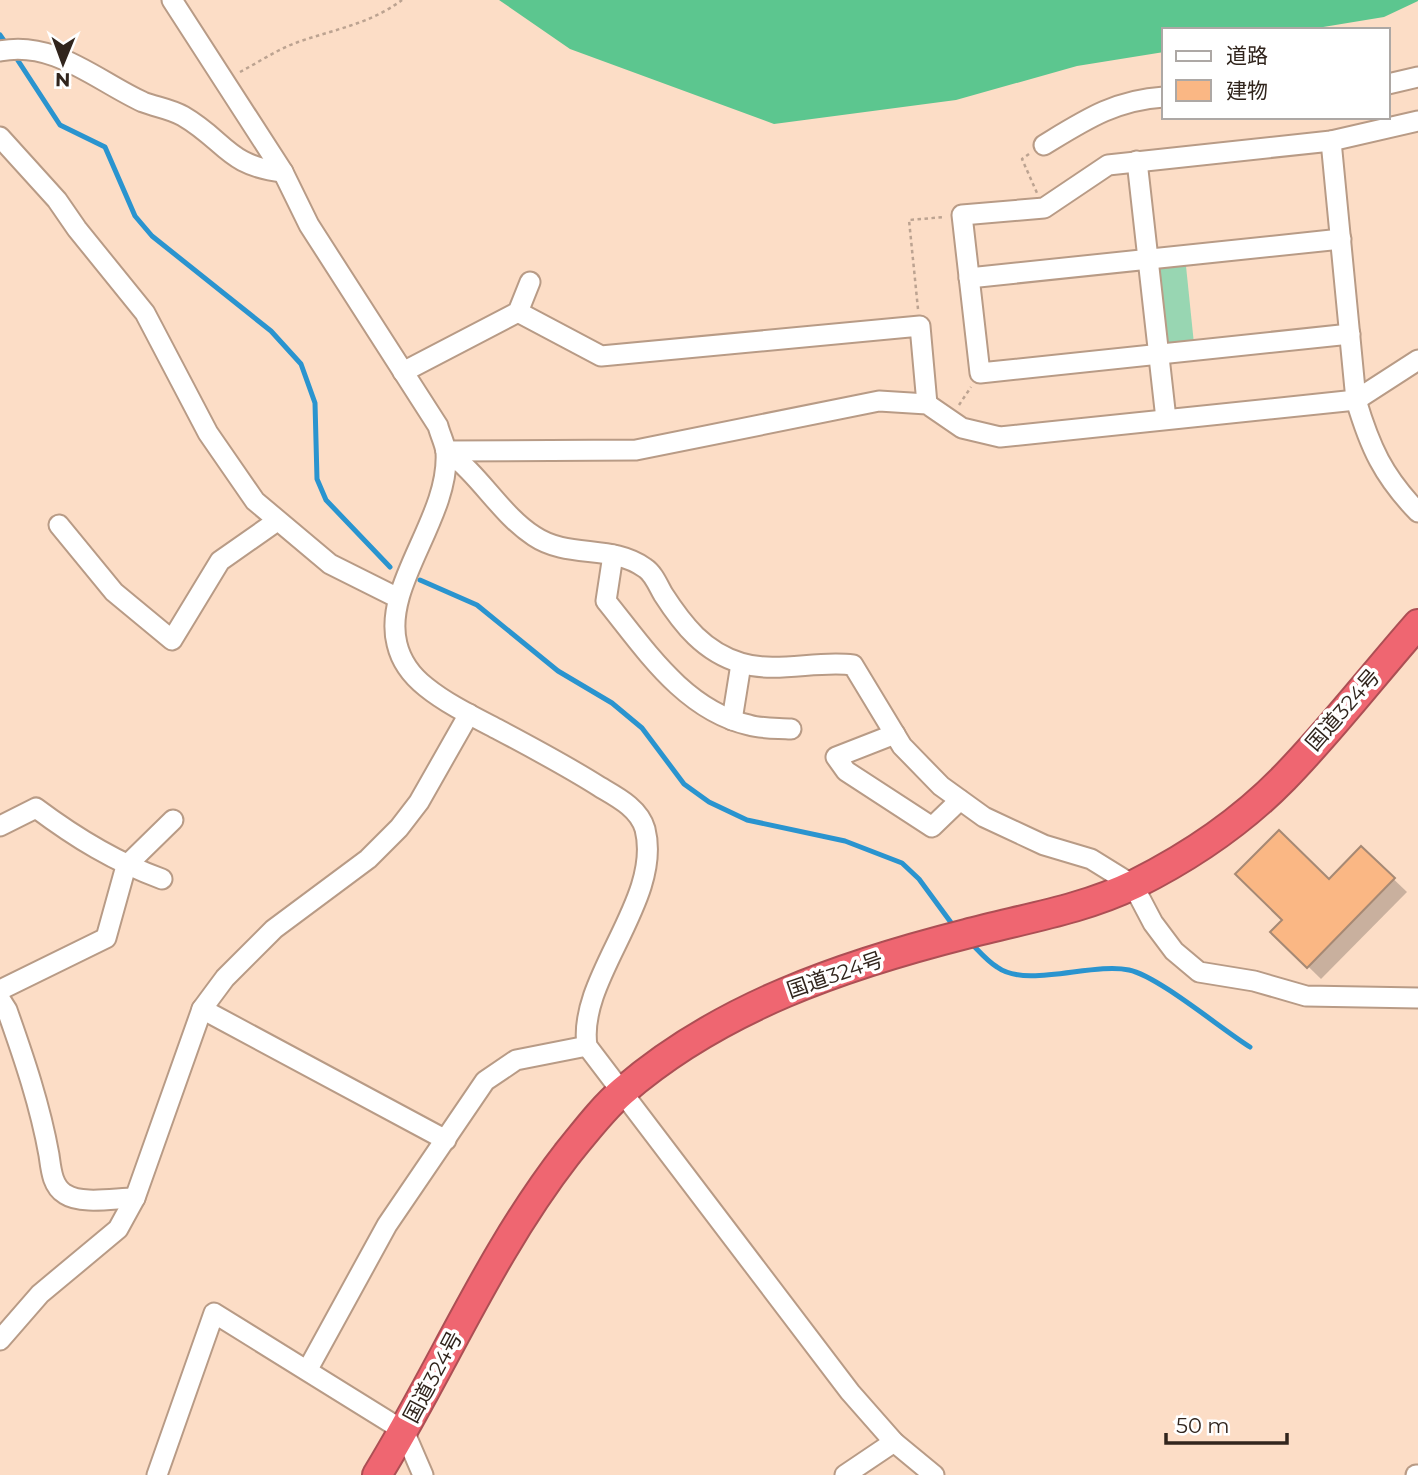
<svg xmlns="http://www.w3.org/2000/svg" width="1418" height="1475" font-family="Montserrat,'Noto Sans JP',sans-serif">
<rect width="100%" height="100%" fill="#fcddc6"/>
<path fill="#98d6b2" d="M1186 266 1194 344 1165 347 1156 269Z"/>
<path fill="#5cc68f" d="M499 0H1418V1L1384 17 1305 30H1164V52L1077 66 956 100 774 124 570 49Z"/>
<path fill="#0003" d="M1361 848 1407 892 1321 979 1273 932Z"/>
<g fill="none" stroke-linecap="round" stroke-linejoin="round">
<g stroke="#2a94cf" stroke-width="5">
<path d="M0 35 7 45"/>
<path d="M15 56 60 125 105 147 135 216 152 236 271 331 301 364 315 403 317 479 326 500 390 567"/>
<path d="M420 580 477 605 558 671 612 703 642 728 684 784 709 802 747 820 845 841 902 863 919 879 955 928"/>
<path d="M970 942C978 950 987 961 997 967 1027 989 1092 962 1129 970 1158 976 1221 1029 1250 1047"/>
</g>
</g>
<path fill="#fab784" stroke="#a68974" stroke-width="2" d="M1279 830 1329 879 1361 846 1395 878 1307 968 1270 932 1282 920 1235 874Z"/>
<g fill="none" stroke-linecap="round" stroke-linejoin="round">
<g stroke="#b89b86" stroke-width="23">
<g id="minor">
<path d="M172 0 283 172 309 225 438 426C440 434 445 444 446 452 450 518 382 585 397 644 401 661 412 676 426 687 447 704 474 717 499 730 533 748 567 766 600 787 617 797 639 808 645 829 663 900 577 978 587 1046L850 1392 894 1442 934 1475"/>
<path d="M0 51C54 40 97 81 143 102 156 107 171 109 183 116 226 141 227 166 283 172"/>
<path d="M1388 84 1418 77"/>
<path d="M0 137 57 200 77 229 145 313 208 433 255 501 330 564 398 598"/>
<path d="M1331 141 1356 400C1370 447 1383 476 1418 512"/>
<path d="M1044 145C1085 120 1115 100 1164 97"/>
<path d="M1137 161 1166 419"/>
<path d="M969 278 1341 239"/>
<path d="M518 312 601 356 920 326 927 404"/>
<path d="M1350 334 980 373 962 215 1044 208 1108 165 1331 141 1418 121"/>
<path d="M403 372 518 312 530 282"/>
<path d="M446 451C480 474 500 514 534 536 568 559 612 544 645 568 653 573 658 585 663 594 683 625 704 652 741 663 777 674 816 660 853 665L902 746 941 786 984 817 1044 845 1091 859 1133 885 1153 923 1174 951 1199 972 1254 981 1306 996 1418 998"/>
<path d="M446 451 636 450 879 401 927 404 962 428 1000 437 1356 400 1418 360"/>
<path d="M59 525 114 592 172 640 220 561 277 521"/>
<path d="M613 555 606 601C645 649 684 710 749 725 762 729 778 728 791 729"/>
<path d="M732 720 741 664"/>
<path d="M895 734 836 757 846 771 932 827 960 800"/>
<path d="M0 826 36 808C76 838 115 862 162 879"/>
<path d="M0 990 106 938 126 866 173 820"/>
<path d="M0 999 7 1010C24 1058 40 1105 49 1155 51 1169 52 1186 65 1194 82 1205 115 1198 135 1198"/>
<path d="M202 1009 446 1140"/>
<path d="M0 1340 40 1294 118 1229 135 1198 202 1009 225 978 274 929 368 859 399 828 419 802 469 714"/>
<path d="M308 1369 387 1225 485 1081 516 1060 587 1046"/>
<path d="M157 1475 214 1313 404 1431 423 1475"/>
<path d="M845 1475 894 1442"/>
<path d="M1416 1475H1418"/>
</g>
</g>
<g stroke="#ac4f54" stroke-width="32">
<path id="highway" d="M377 1475C442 1369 490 1253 567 1154 585 1132 602 1109 623 1091 720 1007 844 965 966 934 1022 919 1082 910 1135 884 1189 857 1241 822 1284 778 1331 730 1373 675 1418 624"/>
</g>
<g stroke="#bca391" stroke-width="2.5" stroke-dasharray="3.5 3.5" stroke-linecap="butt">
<path d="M240 72C259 62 278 49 298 42 335 29 370 24 402 0"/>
<path d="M1029 154 1022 159 1037 193"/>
<path d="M918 309 909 220 945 217"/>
<path d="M959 405 971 387"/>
</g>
<use href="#minor" stroke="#fff" stroke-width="19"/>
<use href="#highway" stroke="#ef6671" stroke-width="28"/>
</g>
<g text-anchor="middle" stroke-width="7" stroke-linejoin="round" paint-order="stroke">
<g font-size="21" fill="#31251d" stroke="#fff">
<text transform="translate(1343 710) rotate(-49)" y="7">国道324号</text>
<text transform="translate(835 975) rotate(-19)" y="7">国道324号</text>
<text transform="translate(433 1377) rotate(-62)" y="7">国道324号</text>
</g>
</g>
<rect x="1162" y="28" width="228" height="91" fill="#ffffff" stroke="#ada8a5" stroke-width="2"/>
<rect x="1176" y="51" width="35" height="10" fill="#ffffff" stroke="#ada8a5" stroke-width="2"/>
<text x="1226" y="63" font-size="21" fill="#31251d">道路</text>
<rect x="1176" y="80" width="35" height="21" fill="#fab784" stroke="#ada8a5" stroke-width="2"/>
<text x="1226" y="98" font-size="21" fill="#31251d">建物</text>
<g transform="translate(63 63) rotate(181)" stroke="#ffffff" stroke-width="5" paint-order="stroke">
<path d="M0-5L12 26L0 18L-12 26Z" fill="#31251d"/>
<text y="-10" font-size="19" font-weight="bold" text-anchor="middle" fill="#31251d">N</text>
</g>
<path d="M1166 1433v10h121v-10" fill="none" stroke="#31251d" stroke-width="3.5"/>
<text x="1176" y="1433" font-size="21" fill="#31251d" stroke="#ffffff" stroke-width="5" paint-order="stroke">50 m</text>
</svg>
